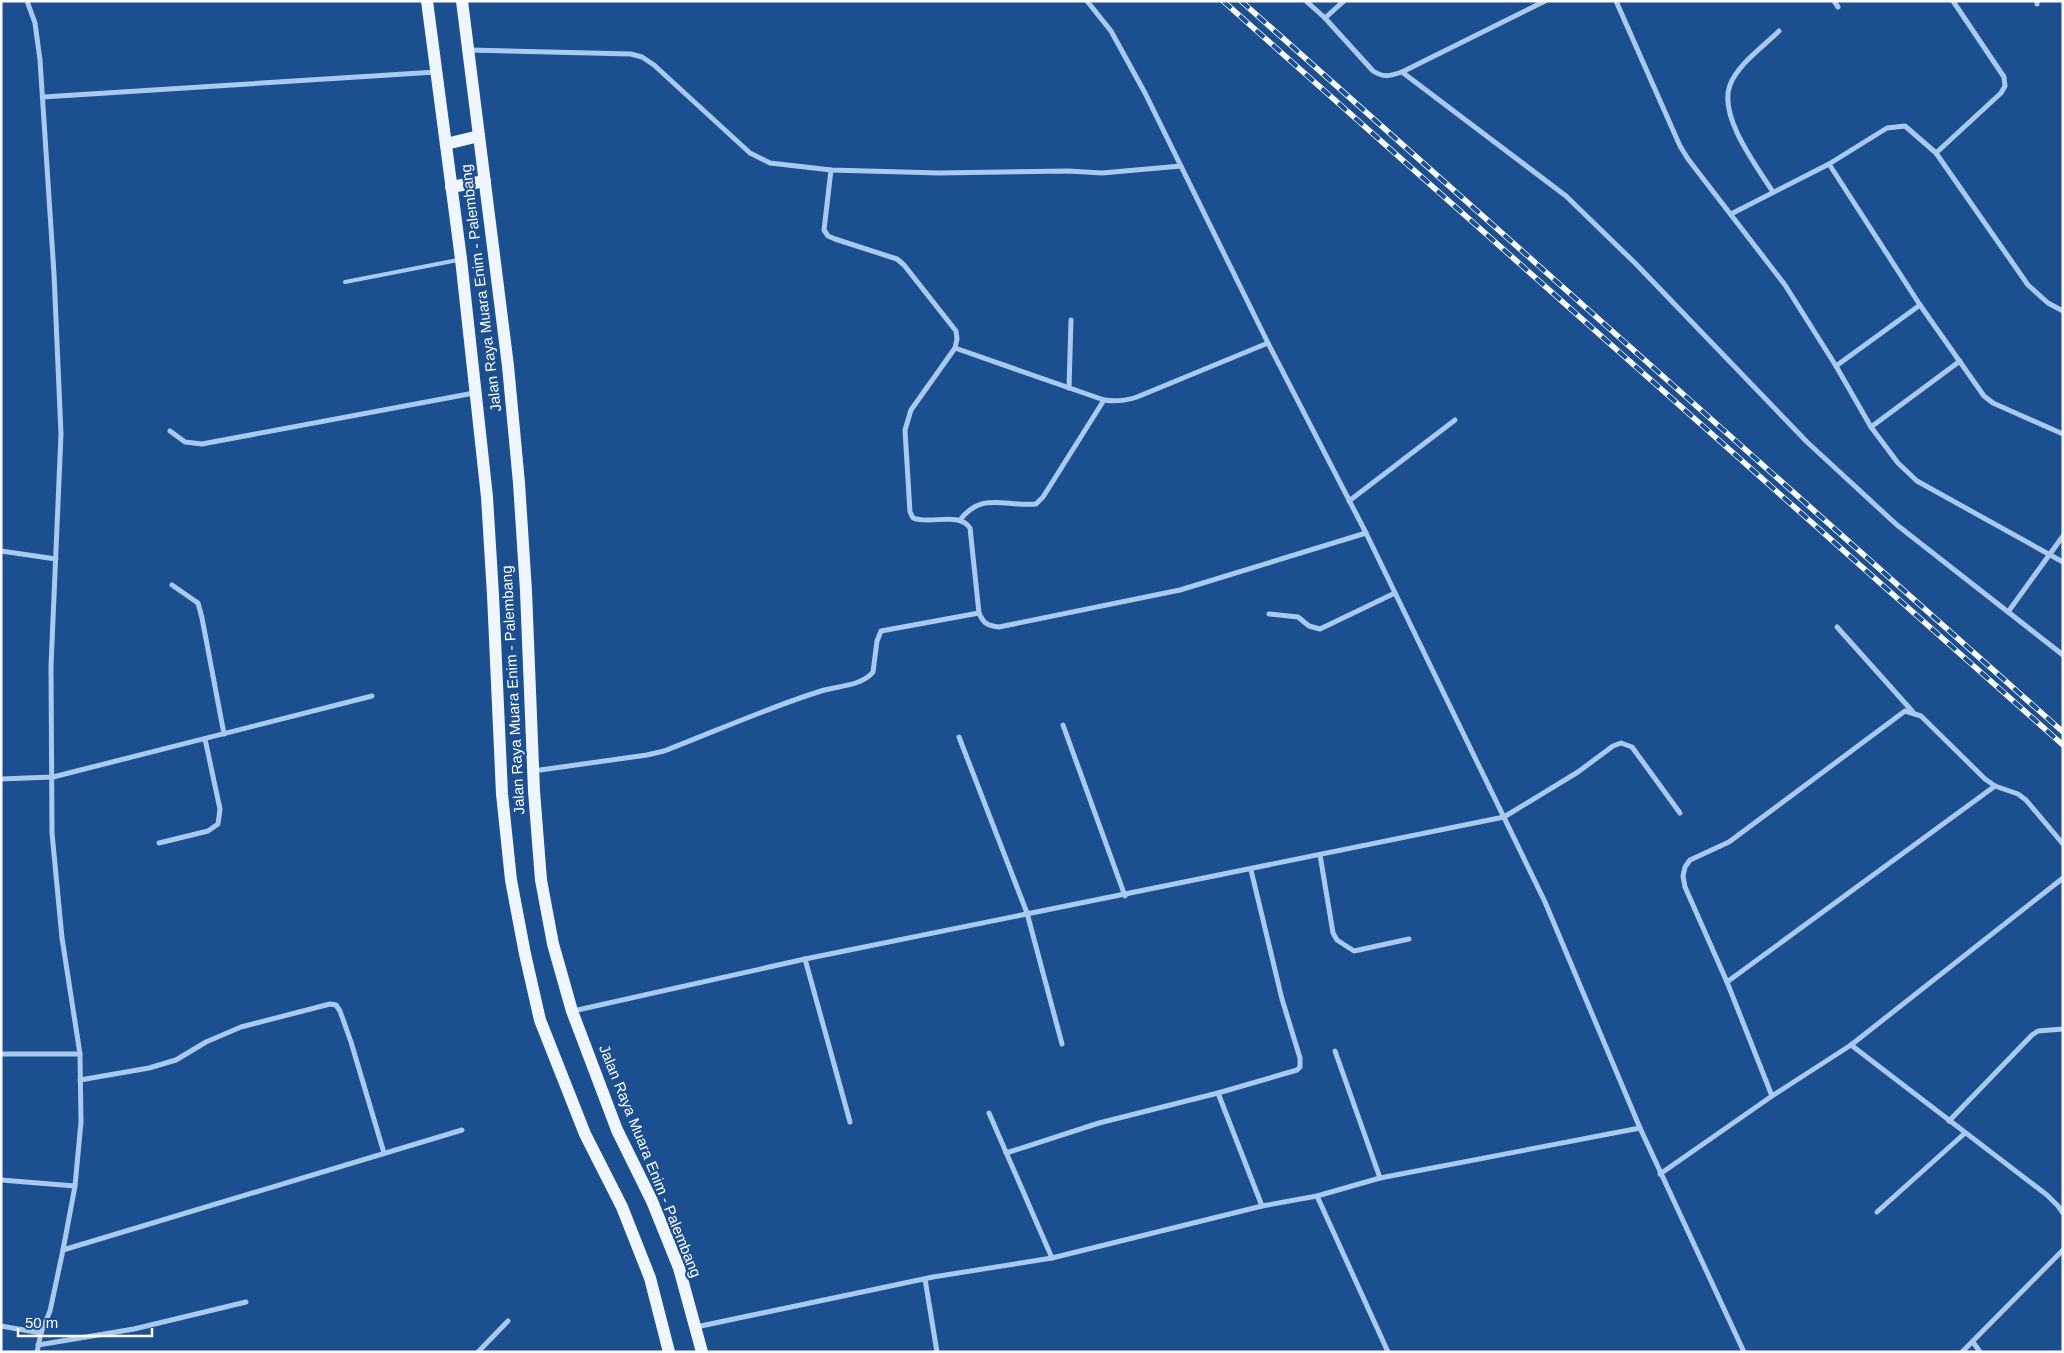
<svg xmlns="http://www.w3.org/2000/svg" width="2064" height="1353" font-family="Helvetica,sans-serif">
<rect width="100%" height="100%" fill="#1b4f8f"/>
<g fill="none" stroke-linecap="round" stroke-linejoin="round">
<path stroke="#a9c9ee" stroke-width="4" d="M345 282 458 260"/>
<g stroke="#a9c9ee" stroke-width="5">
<path d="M27 1 35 23 40 60 54 274 61 434 51 666 52 833 62 938 80 1054 81 1122 75 1186 63 1250 50 1311 41 1333 37 1352"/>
<path d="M1087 1 1111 31 1145 93 1268 343 1366 533 1545 902 1640 1128 1744 1352"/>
<path d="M1306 1 1325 18 1373 71C1384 78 1390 76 1402 72L1545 1"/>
<path d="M1616 1 1680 146 1688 159 1785 285 1836 366 1871 427 1898 463 1917 481 2063 562"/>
<path d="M1834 1 1838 7"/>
<path d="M2037 1V4"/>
<path d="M1325 18 1344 1"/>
<path d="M469 50 631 54 642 57 654 65 750 153 770 163 831 170 939 173 1068 171 1102 173 1181 166"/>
<path d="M1402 72 1566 196 1636 264 1807 442 1897 525 2063 655"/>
<path d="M43 97 436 72"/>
<path d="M1936 153 2001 93 2005 86 2004 77 1953 1"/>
<path d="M1829 164 1920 305 1984 396 1993 403 2063 434"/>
<path d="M831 170 824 230 828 236 835 239 897 259 904 265 956 331 957 339 955 348 911 410 905 430 910 512 913 518C930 525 959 511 970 528L979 613C983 623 988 626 999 627L1180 590 1366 533"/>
<path d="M1773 192C1757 167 1718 116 1730 85 1738 64 1763 47 1779 31"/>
<path d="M1731 214 1829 164 1887 128 1905 126 1936 153 2028 285 2048 303 2063 311"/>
<path d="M955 348 1104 400C1116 402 1125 401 1137 397L1268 343"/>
<path d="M1836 366 1920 305"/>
<path d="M1069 388 1071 320"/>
<path d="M1871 427 1960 361"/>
<path d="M170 431 185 442 202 444 474 393"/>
<path d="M1349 501 1455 420"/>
<path d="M960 520C982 491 1005 507 1036 504L1043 497 1104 400"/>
<path d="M1 551 56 559"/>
<path d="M172 585 198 603 202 618 224 734"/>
<path d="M2008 612 2063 536"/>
<path d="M1269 614 1298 617 1309 626 1320 629 1395 593"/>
<path d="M1837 627 1913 712"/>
<path d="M1063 725 1125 896"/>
<path d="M959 737 1027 913 1062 1044"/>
<path d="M533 771 647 755 664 751C716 731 767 708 821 691 837 686 862 686 873 672L877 641 881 631 979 613"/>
<path d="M1 779 53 777 372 696"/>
<path d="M159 843 208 831 218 824 220 809 205 739"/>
<path d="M1320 855 1333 933 1337 940 1354 951 1409 939"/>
<path d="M805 959 850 1122"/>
<path d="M1727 982 1995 786"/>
<path d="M573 1011 805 959 1504 817 1578 772 1613 746 1621 743 1632 747 1680 813"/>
<path d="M1851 1045 2047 1195 2058 1206 2063 1213"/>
<path d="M1335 1051 1380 1178"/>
<path d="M1 1054H80"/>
<path d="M80 1080 149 1068 176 1060 206 1042 241 1027 330 1004 336 1005 340 1011 351 1042 384 1153"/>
<path d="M1218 1093 1262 1206"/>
<path d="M1772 1096 1727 982 1685 887 1683 876 1685 867 1690 860 1729 842 1905 711 1921 716 1985 779 1995 786 2018 794 2026 800 2063 844"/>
<path d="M989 1113 1052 1258"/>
<path d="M1949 1121 2032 1035 2038 1031 2063 1029"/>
<path d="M1006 1153 1099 1123 1218 1093 1297 1070 1300 1067V1058L1282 999 1251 870"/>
<path d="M1660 1174 1772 1096 1851 1045 2063 878"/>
<path d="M1 1180 75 1186"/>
<path d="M1317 1196 1388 1352"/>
<path d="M1877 1212 1965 1133"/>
<path d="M63 1250 462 1130"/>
<path d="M925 1279 937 1352"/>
<path d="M1 1326 41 1333"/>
<path d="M696 1327 933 1277 1052 1258 1262 1206 1317 1196 1380 1178 1640 1128"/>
<path d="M1973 1342 1980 1352"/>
<path d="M38 1345 134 1329 246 1302"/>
<path d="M478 1352 508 1321"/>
<path d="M1962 1352 2063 1250"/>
</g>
<g stroke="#f0f6ff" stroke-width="12">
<path d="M427 1 461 259 487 497 493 595 502 794 511 880 525 954 540 1020 585 1134 622 1207 650 1278 669 1352"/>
<path d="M462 1 508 366 519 483 526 591 534 791 541 880 553 944 572 1011 617 1130 652 1201 679 1268 702 1352"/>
<path d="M446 144 479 136"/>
<path d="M451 187 485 181"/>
</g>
<g stroke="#fff" stroke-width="5.5">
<g id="rail">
<path d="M1223 1 2063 745"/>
<path d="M1241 1 2063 732"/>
</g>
</g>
<use href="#rail" stroke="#1b4f8f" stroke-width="4" stroke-dasharray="11" stroke-linecap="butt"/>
</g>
<g text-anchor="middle" stroke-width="4.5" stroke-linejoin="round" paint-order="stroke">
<g font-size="15" fill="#fff" stroke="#1b4f8f">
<text transform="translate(481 288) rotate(-97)" y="5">Jalan Raya Muara Enim - Palembang</text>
<text transform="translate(513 690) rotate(-93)" y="5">Jalan Raya Muara Enim - Palembang</text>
<text transform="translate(650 1161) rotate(68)" y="5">Jalan Raya Muara Enim - Palembang</text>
</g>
</g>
<rect width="2064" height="1353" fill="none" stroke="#ffffff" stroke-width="5"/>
<path d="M18 1328v8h134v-8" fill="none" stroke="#ffffff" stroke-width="2.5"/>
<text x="25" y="1328" font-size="15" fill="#ffffff" stroke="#1b4f8f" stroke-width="4" paint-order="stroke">50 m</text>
</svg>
